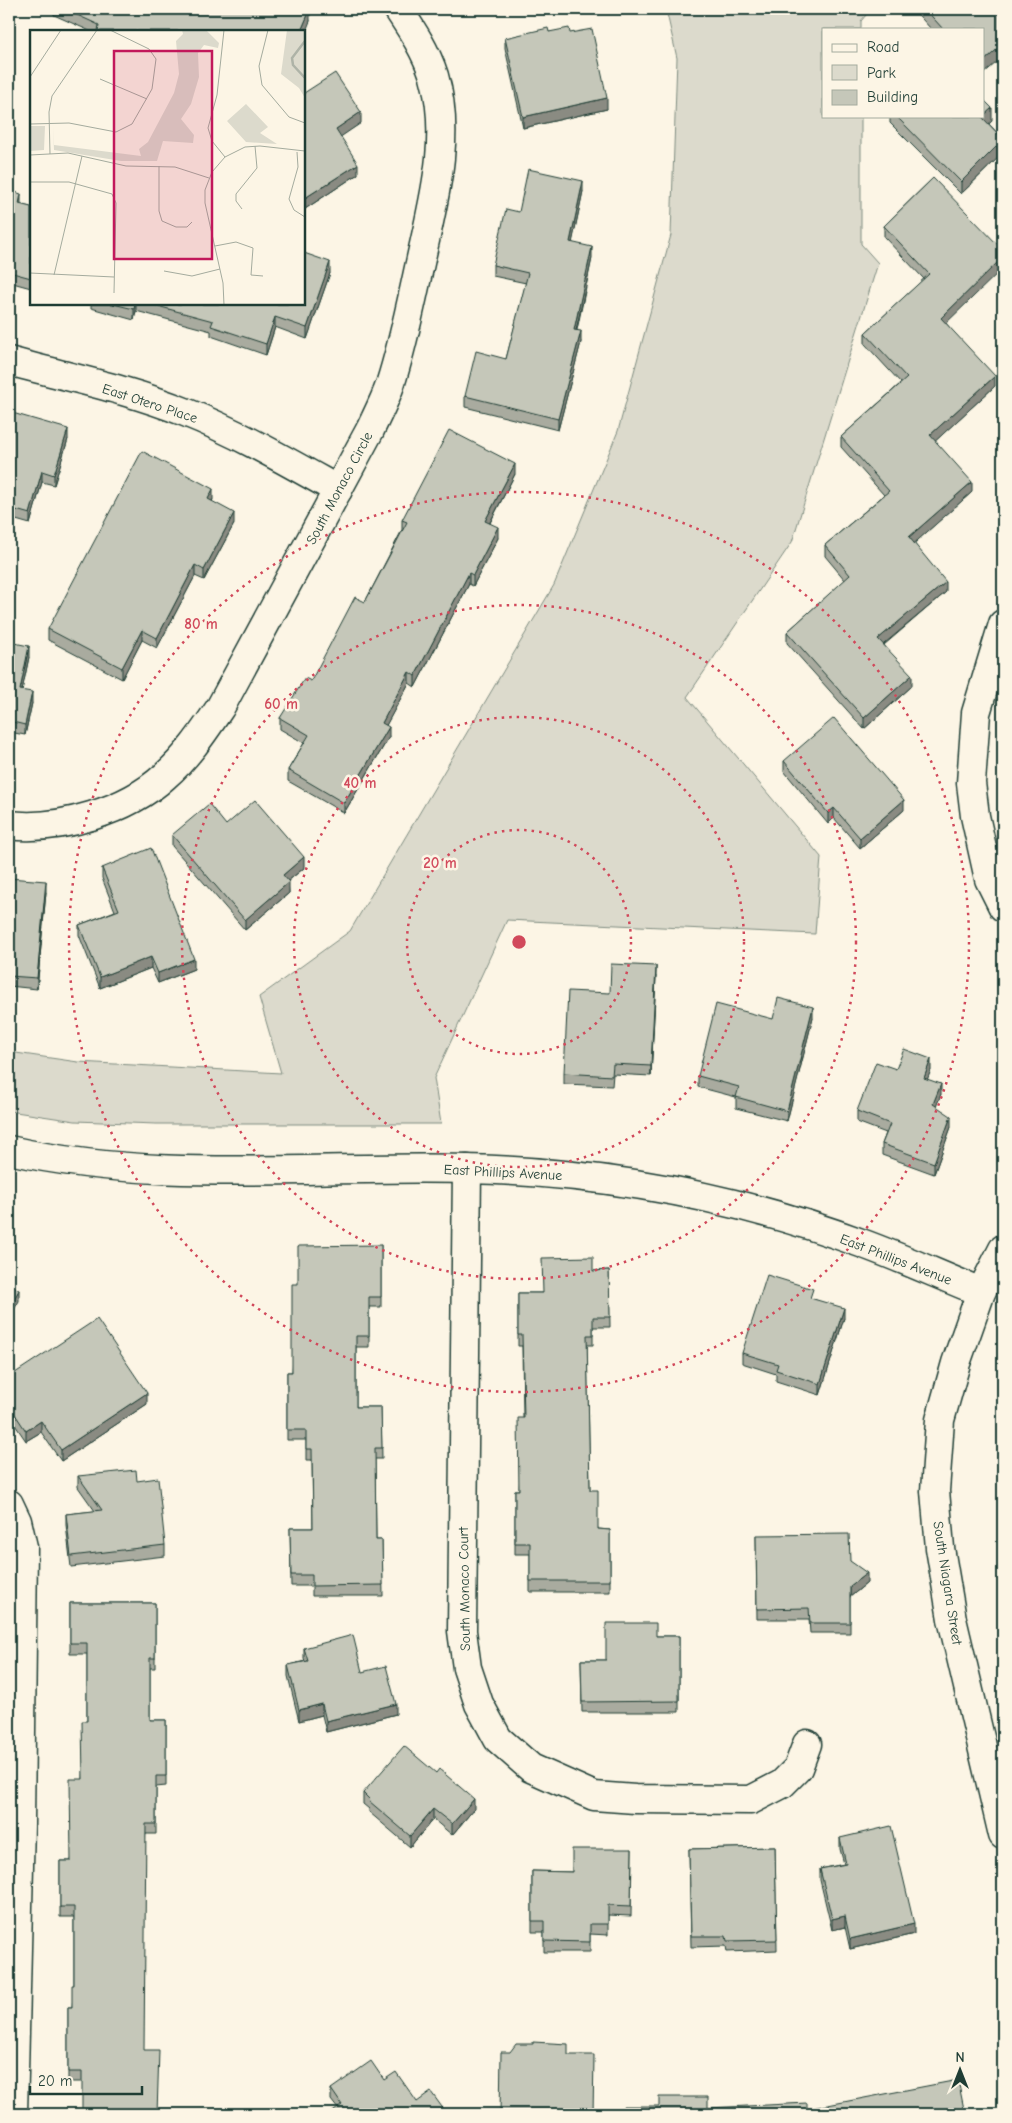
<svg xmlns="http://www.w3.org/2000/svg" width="1012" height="2123" font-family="'Comic Neue',sans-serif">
<rect width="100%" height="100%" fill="#fcf5e5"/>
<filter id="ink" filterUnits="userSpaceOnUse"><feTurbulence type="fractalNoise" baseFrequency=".02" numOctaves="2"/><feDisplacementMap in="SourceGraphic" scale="10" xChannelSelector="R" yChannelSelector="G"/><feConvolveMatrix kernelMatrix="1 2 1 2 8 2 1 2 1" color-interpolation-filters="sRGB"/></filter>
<g filter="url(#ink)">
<path fill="#dcdacc" stroke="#7e8c80" d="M666 9H871L861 21V29H823V116H861V244L878 263 792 542 687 697 821 857 815 934 507 920 434 1078 441 1124H156L75 1121 9 1111V1052L78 1062 281 1073 259 997 350 931 554 585 618 431 671 235 677 58Z"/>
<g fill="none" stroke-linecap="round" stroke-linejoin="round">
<g stroke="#1f3d34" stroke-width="31">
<g id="street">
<path d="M9 361C67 377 128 389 185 412 238 433 288 462 338 490"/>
<path d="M1003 624 976 713 971 783 975 816 989 879 1003 907"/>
<path d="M9 825C59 831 127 811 165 776 187 757 203 733 220 708L370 430C377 415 385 400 390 385 403 345 411 304 420 263 433 202 452 138 434 76 426 51 412 30 398 9"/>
<path d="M9 1150C160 1184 313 1165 466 1169 601 1172 734 1196 861 1243 902 1258 941 1276 981 1292"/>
<path d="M467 1169 462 1631 467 1668 479 1704 498 1739 531 1768 594 1796 635 1799 751 1800 782 1784 798 1768 807 1744"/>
<path d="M1003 1249 981 1292 956 1363 940 1420 935 1491 940 1548 952 1619 1003 1835"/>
<path d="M9 1504 17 1521 23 1547 20 1824 13 2114"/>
</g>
</g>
<use href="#street" stroke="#fcf5e5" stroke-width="28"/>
</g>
<g fill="#a9ab9f" stroke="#1f3d34">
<path d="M54 9H307L310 21 304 31H90L54 15Z"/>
<path d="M913 9H1003L983 29H931Z"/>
<path d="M549 32 570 33 607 109 523 128 505 48V38Z"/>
<path d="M304 93 361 123 340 136 358 174 305 209 304 207Z"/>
<path d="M890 116H983L992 121 989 124 1003 139V153L961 194 890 123Z"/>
<path d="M933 178 946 323 995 386 935 441 972 492 914 543 946 592 884 645 912 686 864 729 787 643V632L845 580 825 556V545L884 495 841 447V437L901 383 865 344V333L924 279 884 237V226Z"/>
<path d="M9 190 21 205 31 207V288L9 282Z"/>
<path d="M583 191 572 242 592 258 577 330 581 342 558 430 465 407V396L506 359 526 283 493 276V265L519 212Z"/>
<path d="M330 273 307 339 275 327 266 355 211 336V331L136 311 134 320 91 308V304H304Z"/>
<path d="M9 412 68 439 54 485 42 482 30 524 9 518Z"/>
<path d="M515 474 490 523 498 538 473 586 469 584 415 687 409 683 386 725 389 737 344 813 288 781V770L304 743 280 729V718L311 681 365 602 402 530V520Z"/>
<path d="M213 499 212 502 234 524 204 580 195 576 157 648 142 640 122 679 48 640V629Z"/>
<path d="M9 642 29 657 22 690 32 703 25 735 9 732Z"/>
<path d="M784 761 904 810 860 848 834 818 828 824 784 771Z"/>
<path d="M226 825 304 868 288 881 289 893 245 930 172 846V835Z"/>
<path d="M102 868 194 969 158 983 151 968 100 988 79 935V925L115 911 102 878Z"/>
<path d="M9 878 46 892 37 989 9 986Z"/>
<path d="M656 976 651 1076 613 1074 612 1086 564 1084V1073L610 993Z"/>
<path d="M813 1017 787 1121 736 1108V1097L698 1087V1076L773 1019Z"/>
<path d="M896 1069 931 1070 927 1079 941 1094 936 1106 951 1127 934 1174 882 1155V1144L886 1133 857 1122V1111Z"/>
<path d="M381 1245V1307H369V1347H356V1407H381L382 1459H375L376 1540H382L383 1596H312V1586H291L290 1528H313L312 1460H306V1440H287V1372H292L298 1284Z"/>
<path d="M609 1270 610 1327H593V1345H587L590 1490 598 1529 610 1530V1592H530V1554H515V1490H519L523 1418 522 1346H518V1293H543L593 1271Z"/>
<path d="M813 1298 844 1318 820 1395 776 1381V1374L742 1363V1353Z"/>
<path d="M9 1377 147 1404 61 1461 41 1432 26 1441 9 1416Z"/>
<path d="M78 1476 165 1545V1556L71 1567 66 1525V1514L95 1511 78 1487Z"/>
<path d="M756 1535 850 1561 867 1583 850 1597V1633H810L809 1619H757Z"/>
<path d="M70 1603H155V1668H150V1720H166V1786L156 1787V1834H146L82 2082H68V2007H72L74 1985V1917H60V1861H71L83 1779 87 1721V1654H70Z"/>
<path d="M656 1636H679V1712H582L581 1660H606Z"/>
<path d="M304 1648 362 1672 396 1714 326 1732 322 1715 299 1721 288 1676V1665L305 1661 304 1658Z"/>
<path d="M363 1793 474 1809 452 1835 433 1819 410 1847 369 1812V1809L363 1804Z"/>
<path d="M840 1838 914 1934 850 1949 845 1927 832 1930 820 1880V1869L844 1864 840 1849Z"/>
<path d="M775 1847 777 1950 727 1952 726 1946 691 1947 689 1849Z"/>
<path d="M632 1849 631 1916 608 1915V1935L590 1934V1952H544V1932H532V1871L572 1872Z"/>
<path d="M384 2080 417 2102 447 2114 338 2109 331 2100V2089Z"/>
</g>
<g fill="#8a8b82" stroke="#1f3d34">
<path d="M310 10V21L304 36V31H301Z"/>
<path d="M1003 44V57L983 74V62Z"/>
<path d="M607 98V109L523 128V117Z"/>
<path d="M992 108V121L982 130V117Z"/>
<path d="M361 112V123L336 140V129Z"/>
<path d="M1003 140V153L961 194V182Z"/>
<path d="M358 164V174L305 209V198Z"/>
<path d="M583 181V191L570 253V242Z"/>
<path d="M21 194V204H19Z"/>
<path d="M592 247V258L574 340V330Z"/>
<path d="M1003 257V268L941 328V318Z"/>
<path d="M330 262V273L307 339V328Z"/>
<path d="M135 304H136V311L134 320V309Z"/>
<path d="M275 317V327L266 355V344Z"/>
<path d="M581 331V342L558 430V419Z"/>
<path d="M995 376V386L930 446V435Z"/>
<path d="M68 429V439L54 485V475Z"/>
<path d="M515 464V474L485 532V521Z"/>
<path d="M42 471V482L30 524V514Z"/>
<path d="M972 482V492L909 548V537Z"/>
<path d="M213 489V499L208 510V499Z"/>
<path d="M234 513V524L204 580V570Z"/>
<path d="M498 527V538L473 586V575Z"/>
<path d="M195 565V576L157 648V638Z"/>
<path d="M469 573V584L415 687V676Z"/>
<path d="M946 582V592L878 649V639Z"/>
<path d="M142 630V640L122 679V668Z"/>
<path d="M29 646V657L20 700V690Z"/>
<path d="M409 672V683L382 733V723Z"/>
<path d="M912 675V686L864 729V718Z"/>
<path d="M32 692V703L25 735V725Z"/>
<path d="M389 727V737L344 813V803Z"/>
<path d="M904 800V810L860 848V838Z"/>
<path d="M834 808V818L828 824V813Z"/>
<path d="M304 857V868L283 885V875Z"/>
<path d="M46 881V892L37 989V978Z"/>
<path d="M289 882V893L245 930V920Z"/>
<path d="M151 957V968L100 988V977Z"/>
<path d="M194 959V969L158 983V973Z"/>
<path d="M656 966V976L651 1076V1066Z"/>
<path d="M813 1007V1017L787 1121V1111Z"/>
<path d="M931 1059V1070L924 1088V1078Z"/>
<path d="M941 1084V1094L933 1115V1104Z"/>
<path d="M951 1116V1127L934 1174V1163Z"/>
<path d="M19 1290V1301L9 1318V1308Z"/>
<path d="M844 1308V1318L820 1395V1384Z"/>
<path d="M147 1393V1404L61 1461V1450Z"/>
<path d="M41 1421V1432L26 1441V1431Z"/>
<path d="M867 1573V1583L850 1597V1586Z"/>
<path d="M322 1704V1715L299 1721V1710Z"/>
<path d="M396 1704V1714L326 1732V1721Z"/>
<path d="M474 1799V1809L452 1835V1824Z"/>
<path d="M433 1809V1819L410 1847V1836Z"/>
<path d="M845 1916V1927L832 1930V1919Z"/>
<path d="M914 1924V1934L850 1949V1939Z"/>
</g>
<g fill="#c5c7b9" stroke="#1f3d34">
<path d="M64 9H307L310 10 301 31H98L99 25Z"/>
<path d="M925 9H1003V44L983 62V29H943Z"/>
<path d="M548 28 549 32 569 28 570 33 592 29 607 98 523 117 505 38Z"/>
<path d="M335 73 361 112 336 129 358 164 305 198 304 196V93Z"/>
<path d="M983 99 992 108 982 117 1003 139V140L961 182 896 116H983Z"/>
<path d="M528 169 583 181 570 242 592 247 574 330 581 331 558 419 465 396 476 351 506 359 528 273 493 265 506 209 519 212Z"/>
<path d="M933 178 1003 250V257L941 318 995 376 930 435 972 482 909 537 946 582 878 639 912 675 864 718 787 632 850 575 825 545 889 491 841 437 907 378 865 333 929 274 884 226Z"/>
<path d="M9 190 21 194 19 204 31 207V278L9 272Z"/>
<path d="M304 253 330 262 307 328 275 317 266 344 211 326 213 321 150 304H304Z"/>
<path d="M113 304H135L134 309Z"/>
<path d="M9 412 68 429 54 475 42 471 30 514 9 508Z"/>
<path d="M449 430 515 464 485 521 498 527 473 575 469 573 415 676 409 672 382 723 389 727 344 803 288 770 309 735 280 718 305 678 311 681 355 597 365 602 407 522 402 520Z"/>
<path d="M142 451 213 489 208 499 234 513 204 570 195 565 157 638 142 630 122 668 48 629Z"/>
<path d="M9 642 29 646 20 690 32 692 25 725 9 721Z"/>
<path d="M834 718 904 800 860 838 834 808 828 813 784 761Z"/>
<path d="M255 800 304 857 283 875 289 882 245 920 172 835 209 804 226 825Z"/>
<path d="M151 848 194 959 158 973 151 957 100 977 79 925 119 910 102 868Z"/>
<path d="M9 878 46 881 37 978 9 976Z"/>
<path d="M611 964 656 966 651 1066 613 1064 612 1076 564 1073 568 991 610 993Z"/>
<path d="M778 998 813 1007 787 1111 736 1097 739 1087 698 1076 716 1004 773 1019Z"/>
<path d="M904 1049 931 1059 924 1078 941 1084 933 1104 951 1116 934 1163 882 1144 890 1124 857 1111 876 1062 896 1069Z"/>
<path d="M381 1245V1297H369V1336H356V1407H381L382 1448H375L376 1540H382L383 1585 312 1586V1575H291L290 1528H313L312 1449H306V1430H287V1372H292V1284H298V1246Z"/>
<path d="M593 1257V1271L609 1270 610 1317H593V1335H587L590 1490H598V1529L610 1530V1581H530V1543H515V1490H519L518 1418H524L522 1335H518V1293H543L542 1258Z"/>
<path d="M767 1275 813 1289 810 1298 844 1308 820 1384 776 1370 778 1364 742 1353Z"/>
<path d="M9 1284 19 1290 9 1308Z"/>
<path d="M97 1319 147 1393 61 1450 41 1421 26 1431 9 1405V1377Z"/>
<path d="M136 1470 137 1481 158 1478 165 1545 71 1556 66 1514 102 1510 78 1476Z"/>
<path d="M849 1534 850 1561 867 1573 850 1586V1623H810L809 1608 757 1609 756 1535Z"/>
<path d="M70 1603H155V1658H150V1720H166V1776H156V1824H146L144 2050H159L157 2114H82V2072H68V2007H72V1985H74V1907H60V1861H71L70 1779H83L82 1721H87V1643H70Z"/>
<path d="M606 1623H656V1636H679V1701L582 1702 581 1660H606Z"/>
<path d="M353 1635 362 1672 386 1666 396 1704 326 1721 322 1704 299 1710 288 1665 308 1661 304 1648Z"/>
<path d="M404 1746 436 1773 439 1769 474 1799 452 1824 433 1809 410 1836 369 1801 370 1800 363 1793Z"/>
<path d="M891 1826 914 1924 850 1939 845 1916 832 1919 820 1869 846 1864 840 1838Z"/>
<path d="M775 1847 777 1940 727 1941 726 1936H691L689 1849Z"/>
<path d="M572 1849H632L631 1906 608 1905V1924H590V1942L544 1941V1921H532V1871L572 1872Z"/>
<path d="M533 2042 568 2044V2055H594L593 2114H500L501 2052H510L516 2044H533Z"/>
<path d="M371 2061 384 2080 396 2072 417 2102 431 2092 447 2114H330L342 2105 331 2089Z"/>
<path d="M958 2080 965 2114H623V2106H659V2097H708V2108L807 2103V2109Z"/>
</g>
</g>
<g fill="none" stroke="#d1495b" stroke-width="2.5" stroke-dasharray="2.5 5">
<circle cx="519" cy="942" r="112"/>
<circle cx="519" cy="942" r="225"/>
<circle cx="519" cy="942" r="337"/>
<circle cx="519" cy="942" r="450"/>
</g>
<g text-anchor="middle" stroke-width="5" stroke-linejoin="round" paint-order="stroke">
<g font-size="14" fill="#1f3d34" stroke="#fcf5e5">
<text transform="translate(150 403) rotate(18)" y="5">East Otero Place</text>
<text transform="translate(339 488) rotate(-62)" y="5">South Monaco Circle</text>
<text transform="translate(503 1172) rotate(3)" y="5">East Phillips Avenue</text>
<text transform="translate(896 1259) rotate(21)" y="5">East Phillips Avenue</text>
<text transform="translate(948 1583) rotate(81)" y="5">South Niagara Street</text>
<text transform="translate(464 1589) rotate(-91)" y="5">South Monaco Court</text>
</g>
</g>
<g transform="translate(30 30)">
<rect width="275" height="275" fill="#fcf5e5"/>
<path d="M152 0H176L189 13 188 18 174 15 168 23 169 47 161 74 151 89 164 105 163 113 133 111 127 131H91L24 120 23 96 24 115 111 126 109 119 118 112 144 63 149 44 146 11 153 4ZM257 0H275V68L269 58 251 44ZM216 74 238 97 230 103 247 114 216 112 197 91ZM0 96H15L14 120 0 121Z" fill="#dcdacc"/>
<path fill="none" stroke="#aeb3a7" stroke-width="2.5" d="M275 11 262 28 263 35 275 48"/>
<path fill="none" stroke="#a4ab9e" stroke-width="1" d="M194 0 187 65 178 98 182 111 195 127M238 0 229 36 232 55 259 87 275 93M0 47 31 0M70 49 117 69M0 94 39 93 86 102 102 94 122 59 126 29 119 19 80 0M267 122 268 137 259 169 264 180 275 187M20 124 19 82 22 66 67 0M0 125 38 123 96 136 145 137 179 148M129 136V181L132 191 146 197H157L162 192M0 152H39L82 164 86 173 84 263M212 179 206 171V164L227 138 225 116M185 216 206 212 223 218 221 245 233 246M134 241 162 246 190 239M0 243 84 247M24 245 52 126M194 275 193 253 175 173V160L182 142 195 127 215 117 230 116 275 121"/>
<path fill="#c2185b" fill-opacity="0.15" stroke="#c2185b" stroke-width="2.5" d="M84 21H182V229H84Z"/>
<rect width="275" height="275" fill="none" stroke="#1f3d34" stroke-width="2.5"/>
</g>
<circle cx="519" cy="942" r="8" fill="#d1495b" stroke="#fcf5e5" stroke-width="2.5"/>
<g font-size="15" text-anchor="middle" font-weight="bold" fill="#d1495b" stroke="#fcf5e5" stroke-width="5" stroke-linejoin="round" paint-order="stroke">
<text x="201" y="629">80 m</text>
<text x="281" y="709">60 m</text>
<text x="360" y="788">40 m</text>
<text x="440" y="868">20 m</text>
</g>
<rect width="1012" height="2123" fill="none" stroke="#fcf5e5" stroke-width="30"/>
<rect x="15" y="15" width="982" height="2093" fill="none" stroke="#1f3d34" stroke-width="2" filter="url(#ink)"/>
<rect x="822" y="28" width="162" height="90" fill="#fcf5e5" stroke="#a4ab9e"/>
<rect x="832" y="44" width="25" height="8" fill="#fcf5e5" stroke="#a4ab9e"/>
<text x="867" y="52" font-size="15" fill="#1f3d34">Road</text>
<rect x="832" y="65" width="25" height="15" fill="#dcdacc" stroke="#a4ab9e"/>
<text x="867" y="78" font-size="15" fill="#1f3d34">Park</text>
<rect x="832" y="90" width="25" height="15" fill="#c5c7b9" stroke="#a4ab9e"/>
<text x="867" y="102" font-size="15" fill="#1f3d34">Building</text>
<g transform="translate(960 2070)" stroke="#fcf5e5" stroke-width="4" paint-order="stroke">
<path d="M0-4L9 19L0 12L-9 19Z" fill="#1f3d34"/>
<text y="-8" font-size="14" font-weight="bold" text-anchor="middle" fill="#1f3d34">N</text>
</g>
<path d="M30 2086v8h112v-8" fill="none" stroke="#1f3d34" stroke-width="2.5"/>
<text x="38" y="2086" font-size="15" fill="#1f3d34" stroke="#fcf5e5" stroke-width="4" paint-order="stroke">20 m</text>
</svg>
